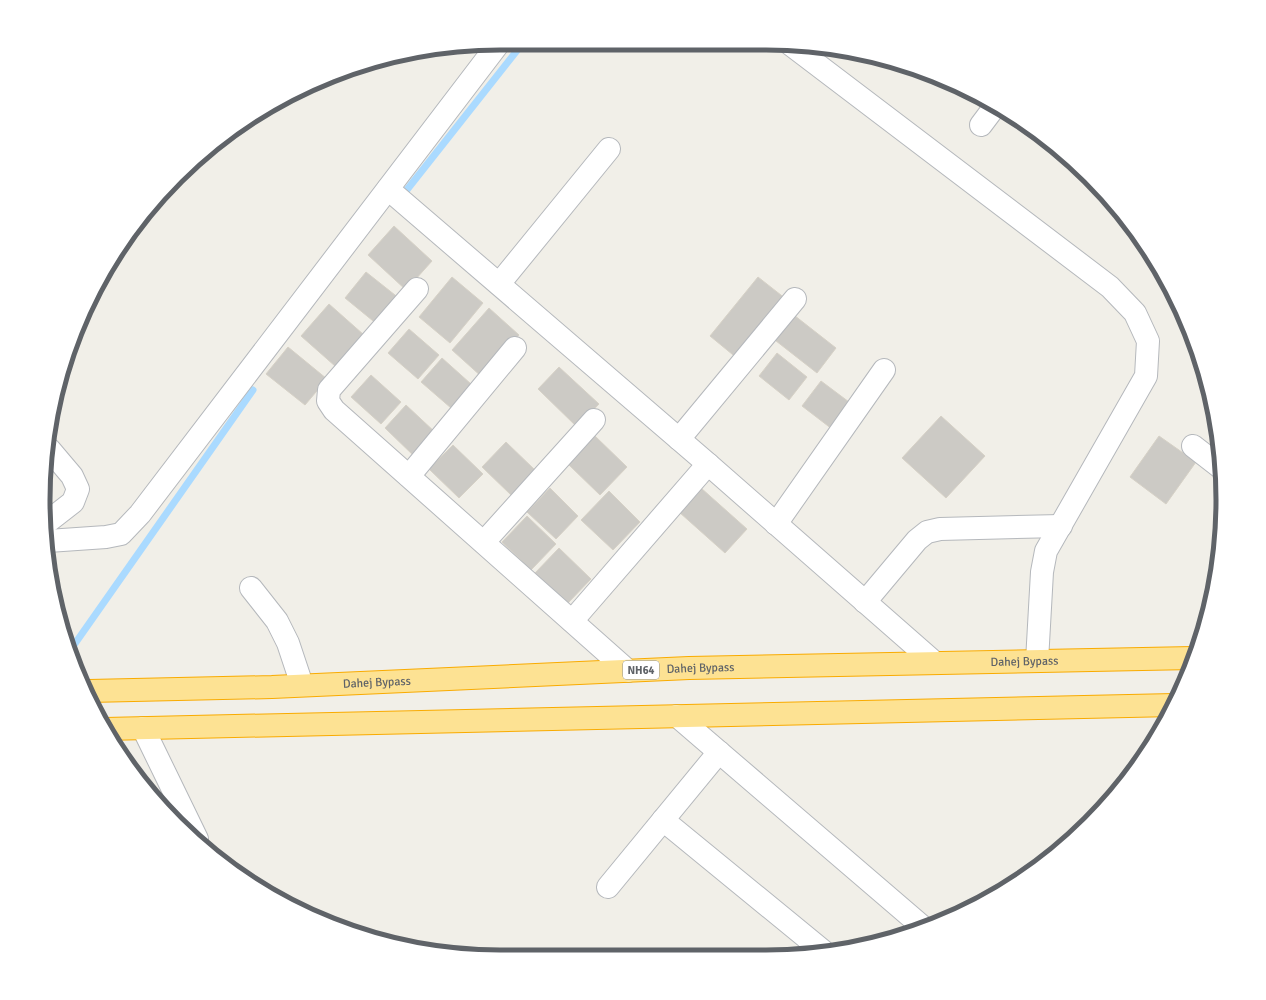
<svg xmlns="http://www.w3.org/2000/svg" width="1266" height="1000" font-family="Signika,sans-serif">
<rect width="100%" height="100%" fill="#f1efe8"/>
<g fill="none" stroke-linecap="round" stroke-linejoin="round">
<g stroke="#aadaff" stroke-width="7">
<path d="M406 191 523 43"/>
<path d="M70 646 74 645 253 390"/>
</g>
</g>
<g fill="#cccac5" stroke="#d6d1c6">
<path d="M394 226 432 261 406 290 368 255Z"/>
<path d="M366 272 400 299 378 325 345 298Z"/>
<path d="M452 277 483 303 450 343 419 317Z"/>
<path d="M758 277 786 299 738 359 710 336Z"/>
<path d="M329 304 364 335 335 366 301 336Z"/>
<path d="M489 308 519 335 482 377 452 350Z"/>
<path d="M790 312 836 348 817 373 771 337Z"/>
<path d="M409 329 439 355 418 379 388 353Z"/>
<path d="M288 347 327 379 305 405 266 374Z"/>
<path d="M777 353 807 377 789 400 759 376Z"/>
<path d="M442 358 471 384 451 408 421 382Z"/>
<path d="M559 367 599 404 577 427 538 389Z"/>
<path d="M371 375 401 402 381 424 351 397Z"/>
<path d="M821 381 853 405 832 429 802 406Z"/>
<path d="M406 405 437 434 415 457 385 428Z"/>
<path d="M941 416 985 456 946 498 902 458Z"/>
<path d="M595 436 627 467 600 495 568 464Z"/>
<path d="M1159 436 1196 462 1166 504 1130 477Z"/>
<path d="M506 442 535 470 511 495 482 467Z"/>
<path d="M453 445 483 474 459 498 429 469Z"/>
<path d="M550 488 578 516 556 539 527 512Z"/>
<path d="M701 488 747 529 725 553 679 512Z"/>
<path d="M609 491 640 522 613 550 581 520Z"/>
<path d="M527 516 556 544 531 570 502 542Z"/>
<path d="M559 548 591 579 567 604 535 573Z"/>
</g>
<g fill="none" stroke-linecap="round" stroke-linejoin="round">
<g stroke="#b5b8bc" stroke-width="24">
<g id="minor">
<path d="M790 44 1110 287 1135 313 1148 341 1146 376 1046 551 1042 572 1037 661"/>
<path d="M981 125 996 105"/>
<path d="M388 189 708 464 935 663"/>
<path d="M499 284 609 149"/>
<path d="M417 289 329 390 328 401 334 410 628 671"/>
<path d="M679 439 795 299"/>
<path d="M1193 446 1220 467"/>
<path d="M409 476 515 348"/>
<path d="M46 523 73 502 78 489 72 476 50 450"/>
<path d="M776 524 884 370"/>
<path d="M48 541 106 537 121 534 140 514 499 43"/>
<path d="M484 542 594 420"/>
<path d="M251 588 277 621 288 643 302 685"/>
<path d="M865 602 917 540 927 532 940 529 1061 526"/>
<path d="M572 621 708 464"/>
<path d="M677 716 924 928"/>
<path d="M143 728 197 839"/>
<path d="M663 820 823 951"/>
<path d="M608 887 719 752"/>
</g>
</g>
<g stroke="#f9ab00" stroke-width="24">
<g id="highway">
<path id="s1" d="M89 691 272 687 689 668 1193 658"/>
<path d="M105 729 1174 705"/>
</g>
</g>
<use href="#minor" stroke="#fff" stroke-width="22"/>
<use href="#highway" stroke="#fde293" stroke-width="22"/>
</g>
<g text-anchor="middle" stroke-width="3.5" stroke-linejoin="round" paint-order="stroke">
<rect fill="#fff" stroke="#8f9295" stroke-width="1" x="623" y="661" width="36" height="18" rx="3"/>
<g font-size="11" font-weight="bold" fill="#5f6368">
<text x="641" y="674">NH64</text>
</g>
<g font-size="12" fill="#5f6368" stroke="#fff">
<text dy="4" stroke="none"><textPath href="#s1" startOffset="936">Dahej Bypass</textPath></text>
<text dy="4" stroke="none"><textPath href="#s1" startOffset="612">Dahej Bypass</textPath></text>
<text dy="4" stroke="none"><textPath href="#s1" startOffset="288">Dahej Bypass</textPath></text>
</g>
</g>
<path d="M0 0H1266V1000H0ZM500 50H766A450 450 0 0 1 1216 500V500A450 450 0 0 1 766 950H500A450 450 0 0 1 50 500V500A450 450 0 0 1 500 50Z" fill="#fff" fill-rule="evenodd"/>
<path fill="none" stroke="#5f6368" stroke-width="5" d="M500 50H766A450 450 0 0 1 1216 500V500A450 450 0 0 1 766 950H500A450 450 0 0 1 50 500V500A450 450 0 0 1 500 50Z"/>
</svg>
